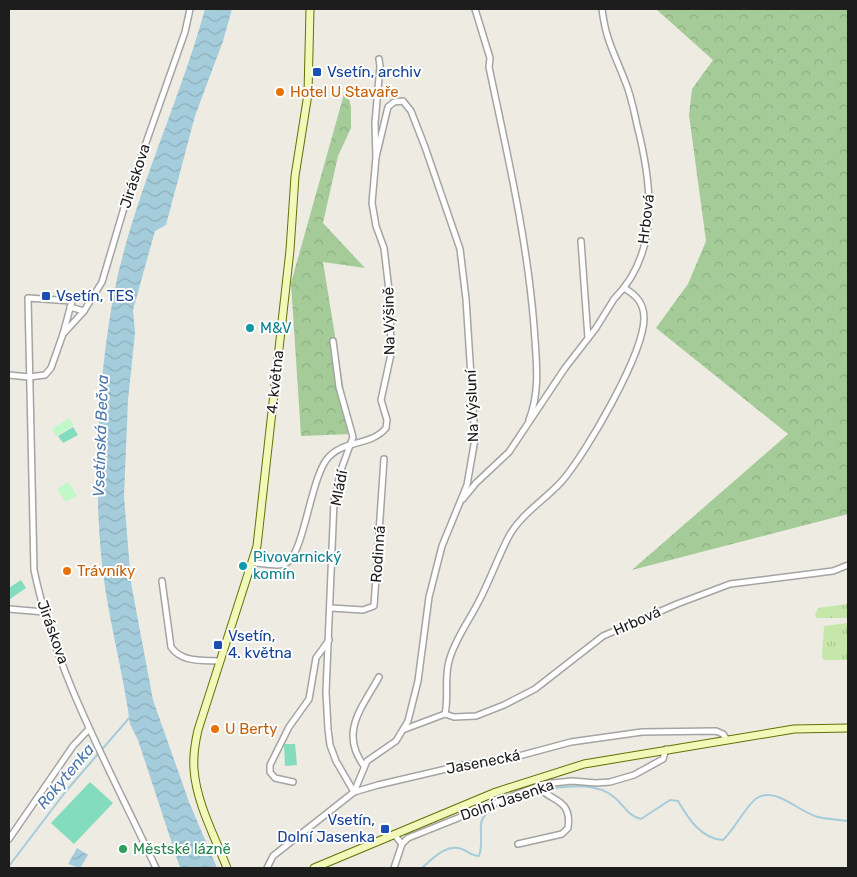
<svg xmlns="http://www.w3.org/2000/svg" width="857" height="877" font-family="Rubik,sans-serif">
<defs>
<pattern id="grass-tufts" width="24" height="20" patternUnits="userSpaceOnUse" patternTransform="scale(1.25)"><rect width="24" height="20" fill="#c5e7a9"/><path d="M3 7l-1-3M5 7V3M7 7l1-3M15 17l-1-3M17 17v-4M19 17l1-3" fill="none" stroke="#a9c691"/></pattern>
<pattern id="forest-crowns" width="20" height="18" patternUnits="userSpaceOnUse" patternTransform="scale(1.25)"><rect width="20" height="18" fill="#a5cc98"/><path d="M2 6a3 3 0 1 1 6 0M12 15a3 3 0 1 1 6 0" fill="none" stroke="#8eaf83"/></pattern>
<pattern id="water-waves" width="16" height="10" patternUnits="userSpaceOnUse" patternTransform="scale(1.25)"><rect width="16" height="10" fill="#a4ccdb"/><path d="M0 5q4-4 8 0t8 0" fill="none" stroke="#8dafbc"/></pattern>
</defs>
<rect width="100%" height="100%" fill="#eeebe3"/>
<g fill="url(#grass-tufts)">
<path d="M848 604V618H817L815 615 818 608Z"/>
<path d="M848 623V660H824L822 657 824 626Z"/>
</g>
<g fill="url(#forest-crowns)">
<path d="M656 9H848V514L632 570 788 434 656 328 688 284 706 241 689 115 692 89 713 60Z"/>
<path d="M346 87 351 107V128L338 156 323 223 365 268 323 262 351 434 301 436 291 283Z"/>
</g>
<g fill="#c0f8c7">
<path d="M69 418 74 425 56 436 52 429Z"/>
<path d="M68 482 77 496 66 502 57 489Z"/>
</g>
<g fill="#82dcbd">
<path d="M73 427 78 435 63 443 58 436Z"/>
<path d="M21 580 26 588 10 599 9 588Z"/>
<path d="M284 744H295L297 765 285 766Z"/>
<path d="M90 782 113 803 74 844 51 823Z"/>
</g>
<g fill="url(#water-waves)">
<path d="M205 9H232L223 41 195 116 166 225 155 231 133 310 135 333 128 400 124 496 131 583 153 700 189 802 217 868H180L138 740 130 724C124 678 112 633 105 587 92 499 97 391 112 304 130 202 178 108 205 9Z"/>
<path d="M77 848 88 855 80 868 68 864Z"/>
</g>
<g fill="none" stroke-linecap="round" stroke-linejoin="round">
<g stroke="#a4ccdb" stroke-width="2">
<path d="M544 789C566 787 595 781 614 797 624 805 628 816 641 819L670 800 678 801C688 818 701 839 723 840 734 830 747 804 757 798 776 786 800 813 818 817 827 819 838 820 848 821"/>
<path d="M9 866 66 791 130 717"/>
<path d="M422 868C433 858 448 842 464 850 470 853 473 856 479 856 483 846 480 835 481 824 483 805 523 796 539 790"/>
</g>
<g stroke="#a4a4a4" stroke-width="8">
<g id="street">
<path d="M475 9 490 58 489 67C507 153 527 238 534 326 536 359 541 389 529 420"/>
<path d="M581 241 588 338"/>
<path d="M70 307 84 311"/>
<path d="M63 334 72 301 28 298 34 570C56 675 111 771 156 868"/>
<path d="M333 341 339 387 353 437 341 470 334 501 326 692 328 729 330 745 336 761 354 792"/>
<path d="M9 375 29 377 45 375 51 368 63 334 84 311 102 282 129 191 185 32 190 9"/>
<path d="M463 499 476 483 509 452 565 368 596 328 614 299C661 252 652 184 637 125 634 111 631 95 625 81 614 52 606 41 602 9"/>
<path d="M254 563C263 563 280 568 288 562 304 550 311 479 327 459 343 439 370 447 386 428L387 420 381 400 391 354 390 299 384 248 376 226 372 203 376 157 375 123 380 66 379 59"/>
<path d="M162 581 171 647C182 663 203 660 220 661"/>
<path d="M331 608 363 610 374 606 384 459"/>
<path d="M9 609 44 612"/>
<path d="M445 714 454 717 476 716 504 705 535 689 603 636 677 604 730 584 833 571 848 565"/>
<path d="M405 729 445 714C449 696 444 679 449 661 455 639 469 621 479 601 490 580 498 557 509 536 521 514 546 499 562 481 586 453 644 354 644 318 644 303 636 295 624 288"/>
<path d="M364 766C339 732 362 708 379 677"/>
<path d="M293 782 275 778 270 772V765L289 727 309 699 316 658 329 640"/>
<path d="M354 792 367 761 396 741 408 721 418 681 429 597 442 546 467 485 475 439 466 299 460 249 425 147 411 111 403 101 394 102 388 107 376 157"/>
<path d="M394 834 402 844 408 838 543 784 572 781 596 783 610 782 634 775 663 759 666 749"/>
<path d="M9 839 73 746 89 729"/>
<path d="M518 844 562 834 568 828C573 796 546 802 539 785"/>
<path d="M267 868 273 856 354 792 378 785 463 765 500 761 571 742 642 732 716 731 723 734 727 740"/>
<path d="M394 868 402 844"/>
</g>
</g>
<g stroke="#617107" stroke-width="9">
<g id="secondary">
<path d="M227 868C215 837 196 802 194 769 193 756 195 743 198 730L257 546 290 250 295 176 308 94 310 9"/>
<path d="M314 868 496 792 584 764 794 729 848 728"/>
</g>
</g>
<use href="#street" stroke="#fff" stroke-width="5"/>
<use href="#secondary" stroke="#f2f8b7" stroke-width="7"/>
</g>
<g fill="#1a4fb4" stroke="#fff" stroke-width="2">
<rect x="312" y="67" width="10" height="10" rx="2.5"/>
<rect x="41" y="291" width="10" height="10" rx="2.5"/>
<rect x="213" y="640" width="10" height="10" rx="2.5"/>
<rect x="380" y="824" width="10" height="10" rx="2.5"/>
</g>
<g fill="#e8710a" stroke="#fff" stroke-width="2">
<circle cx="280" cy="92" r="5"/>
<circle cx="67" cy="571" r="5"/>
<circle cx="215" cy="729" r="5"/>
</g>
<g fill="#0f9aa8" stroke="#fff" stroke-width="2">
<circle cx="250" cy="328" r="5"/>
<circle cx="243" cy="566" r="5"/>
</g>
<circle fill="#2e9e5b" stroke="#fff" stroke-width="2" cx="123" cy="849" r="5"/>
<g text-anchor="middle" stroke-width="4" stroke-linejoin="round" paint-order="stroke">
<g font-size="15" fill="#164399" stroke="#fff" text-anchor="start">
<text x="327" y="77">Vsetín, archiv</text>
<text x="56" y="301">Vsetín, TES</text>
<text x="228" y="641">Vsetín,<tspan x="228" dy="17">4. května</tspan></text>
<text x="375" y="825" text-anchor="end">Vsetín,<tspan x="375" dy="17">Dolní Jasenka</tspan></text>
</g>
<g font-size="15" fill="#c56008" stroke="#fff" text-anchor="start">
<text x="290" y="97">Hotel U Stavaře</text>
<text x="77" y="576">Trávníky</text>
<text x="225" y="734">U Berty</text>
</g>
<g font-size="15" fill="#1d1d1d" stroke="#fff">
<text transform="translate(135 176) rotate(-72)" y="5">Jiráskova</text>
<text transform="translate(646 219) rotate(-83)" y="5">Hrbová</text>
<text transform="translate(389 321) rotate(-91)" y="5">Na Výšině</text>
<text transform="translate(275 382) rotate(-84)" y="5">4. května</text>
<text transform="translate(472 406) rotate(-92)" y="5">Na Výsluní</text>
<text transform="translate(339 488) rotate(-79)" y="5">Mládí</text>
<text transform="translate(378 554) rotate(-86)" y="5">Rodinná</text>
<text transform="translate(637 621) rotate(-24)" y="5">Hrbová</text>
<text transform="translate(53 632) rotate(70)" y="5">Jiráskova</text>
<text transform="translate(483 762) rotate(-11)" y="5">Jasenecká</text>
<text transform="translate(507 800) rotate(-19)" y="5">Dolní Jasenka</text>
</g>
<g font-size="15" fill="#0d838f" stroke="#fff" text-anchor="start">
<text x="260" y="333">M&amp;V</text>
<text x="253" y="562">Pivovarnický<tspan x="253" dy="17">komín</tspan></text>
</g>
<g font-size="15" fill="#27864d" stroke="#fff" text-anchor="start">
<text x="133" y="854">Městské lázně</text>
</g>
<g font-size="16" font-style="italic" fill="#4c77aa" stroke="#fff">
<text transform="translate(100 436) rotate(-88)" y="6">Vsetínská Bečva</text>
<text transform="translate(65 776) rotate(-50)" y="6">Rokytenka</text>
</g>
</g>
<rect width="857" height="877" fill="none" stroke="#1d1d1d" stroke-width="20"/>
</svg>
